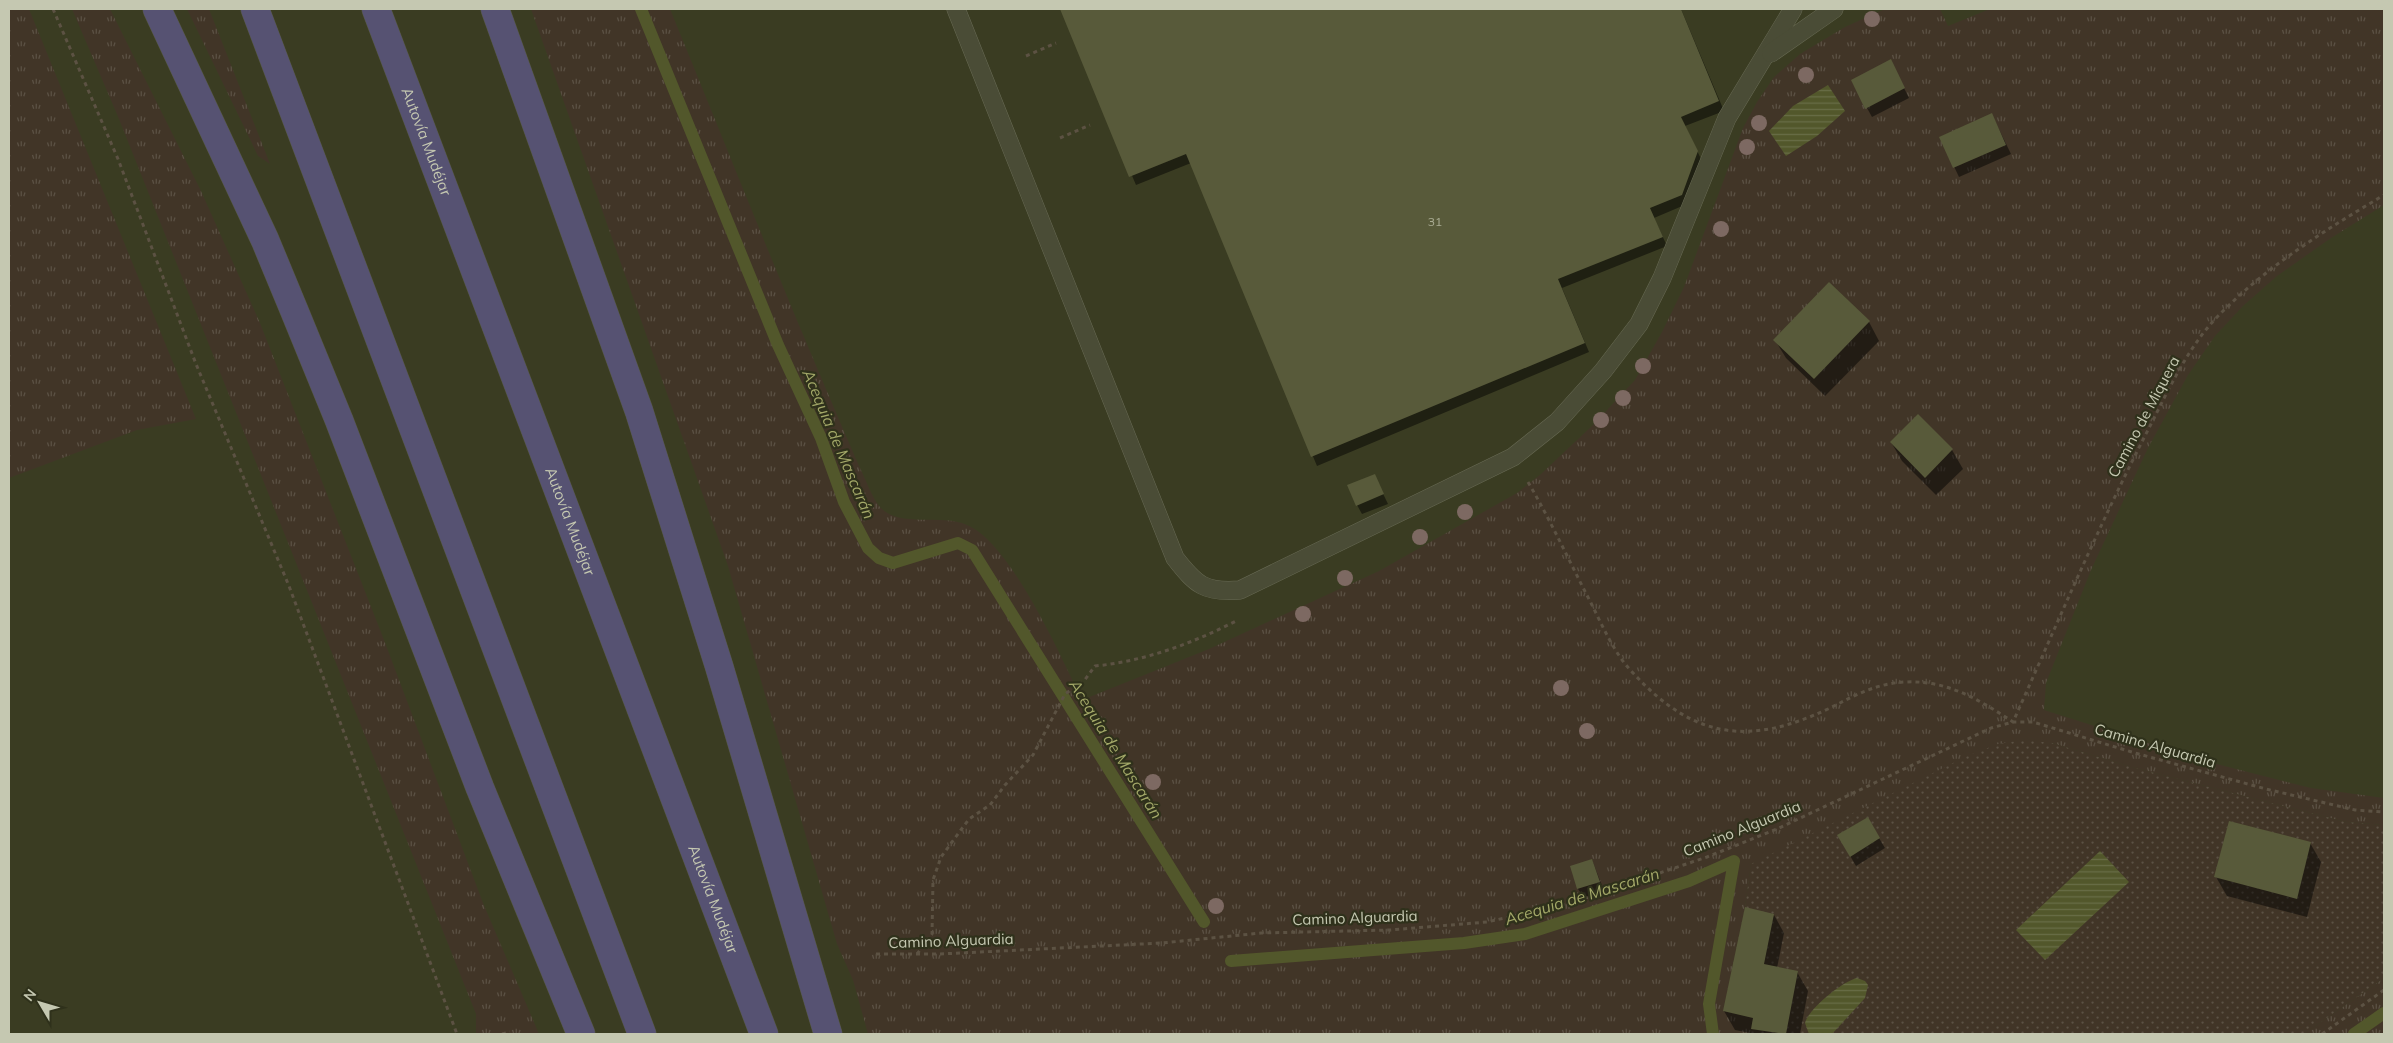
<svg xmlns="http://www.w3.org/2000/svg" width="2393" height="1043" font-family="Mulish,sans-serif">
<defs>
<pattern id="grass-tufts" width="24" height="20" patternUnits="userSpaceOnUse" patternTransform="scale(1.25)"><rect width="24" height="20" fill="#413527"/><path d="M3 7l-1-3M5 7V3M7 7l1-3M15 17l-1-3M17 17v-4M19 17l1-3" fill="none" stroke="#5b5144"/></pattern>
<pattern id="garden-dots" width="8" height="8" patternUnits="userSpaceOnUse" patternTransform="scale(1.25)"><rect width="8" height="8" fill="#413527"/><path d="M2 2h.1M6 6h.1" fill="none" stroke="#5b5144" stroke-width="1.8" stroke-linecap="round"/></pattern>
<pattern id="water-rules" width="6" height="5" patternUnits="userSpaceOnUse" patternTransform="scale(1.25)"><rect width="6" height="5" fill="#52572b"/><path d="M0 2.5h6" fill="none" stroke="#696e47"/></pattern>
</defs>
<rect width="100%" height="100%" fill="#3a3c22"/>
<g fill="url(#grass-tufts)">
<path d="M9 9H29L196 419 137 430 9 478Z"/>
<path d="M72 9H110L201 191 260 323 384 640 483 903 539 1034H476V1014L119 119Z"/>
<path d="M187 9H209L270 164 258 156Z"/>
<path d="M531 9H670C721 133 770 258 823 382 837 414 850 447 865 479 869 488 873 498 879 506 898 529 940 513 967 525 1011 543 1061 657 1082 700L1209 649 1379 571 1517 493 1541 474 1594 424 1635 380 1662 332 1684 287 1743 128 1757 102 1774 77 1800 54 1845 27 1885 9H1940L1948 26 1990 9H2384V205L2331 238 2277 276 2243 306 2215 336 2188 375 2148 448 2091 570 2046 683 2044 710 2205 761 2311 788 2384 798V825L2346 822 2135 768 2052 743 1751 864 1745 907 1723 1011 1753 1018 1750 1034H868L853 980 837 944 728 566Z"/>
<path d="M2384 978V1034H2304Z"/>
</g>
<path fill="url(#garden-dots)" d="M2023 740 2052 743 2135 768 2346 822 2384 825V978L2304 1034H1750L1753 1018 1723 1011 1745 907 1751 864 1967 756 1998 744Z"/>
<g fill="url(#water-rules)">
<path d="M1828 85 1845 111 1817 136 1786 156 1769 131 1793 106Z"/>
<path d="M2100 851 2129 882 2045 960 2016 930Z"/>
<path d="M1857 978 1865 981 1868 985 1865 998 1832 1034H1809L1805 1023C1808 1009 1843 981 1857 978Z"/>
</g>
<g fill="#0007">
<path d="M1061 9H1681L1724 111 1685 126 1702 161 1687 204 1654 218 1667 246 1562 288 1589 352 1317 466 1191 163 1136 185Z"/>
<path d="M1895 70 1909 98 1872 117 1852 81Z"/>
<path d="M1992 115 2011 154 1959 177 1940 137Z"/>
<path d="M1869 322 1879 341 1825 396 1786 358 1775 340Z"/>
<path d="M1891 442 1952 450 1963 469 1936 495 1902 461Z"/>
<path d="M1374 475 1388 504 1362 514 1357 505Z"/>
<path d="M1867 818 1885 848 1856 866 1838 835Z"/>
<path d="M2310 843 2321 862 2307 917 2227 896 2216 877Z"/>
<path d="M1592 860 1604 891 1584 898 1578 889Z"/>
<path d="M1774 915 1784 933 1777 968 1797 972 1808 991 1800 1034H1755L1735 1030 1724 1011Z"/>
</g>
<g fill="none" stroke-linecap="round" stroke-linejoin="round">
<g stroke="#52572b" stroke-width="12">
<path d="M641 9 778 345 821 438 844 502 868 548 879 558 893 563 958 543 972 550 1204 922"/>
<path d="M1231 961 1464 943 1525 934 1689 881 1734 861 1709 1004 1713 1034"/>
<path d="M2354 1034 2384 1013"/>
</g>
</g>
<g fill="#585a3a">
<path d="M1060 9H1681L1719 101 1681 117 1698 151 1682 195 1650 208 1663 237 1558 279 1585 343 1311 457 1186 154 1129 177Z"/>
<path d="M1891 59 1905 88 1865 109 1851 80Z"/>
<path d="M1992 113 2006 145 1953 168 1939 137Z"/>
<path d="M1829 282 1870 321 1814 379 1773 340Z"/>
<path d="M1918 414 1953 449 1925 478 1890 442Z"/>
<path d="M1375 474 1384 494 1356 506 1347 485Z"/>
<path d="M1868 817 1880 838 1850 857 1837 835Z"/>
<path d="M2229 821 2311 842 2297 899 2214 877Z"/>
<path d="M1592 859 1600 882 1577 889 1570 866Z"/>
<path d="M1745 907 1774 914 1764 964 1798 971 1786 1034 1751 1029 1753 1018 1723 1011Z"/>
</g>
<g fill="none" stroke-linecap="round" stroke-linejoin="round">
<g stroke="#686a54" stroke-width="19">
<g id="lane">
<path d="M956 9 1175 558C1196 585 1205 593 1240 590L1513 457 1557 422 1603 371 1639 324 1662 278 1727 118 1793 9"/>
<path d="M1771 53 1834 9"/>
</g>
</g>
<g stroke="#555741" stroke-width="29">
<g id="highway">
<path d="M157 9 265 240 294 310 339 420 480 788 581 1034"/>
<path d="M255 9 642 1034"/>
<path id="s1" d="M376 9 764 1034"/>
<path d="M495 9 639 411 719 666 828 1034"/>
</g>
</g>
<g stroke="#5c5243" stroke-width="3" stroke-dasharray="4 4" stroke-linecap="butt">
<path d="M53 9 118 159 196 364 289 586 457 1034"/>
<path d="M1026 56 1056 43"/>
<path d="M1060 138 1090 125"/>
<path d="M1528 482C1551 521 1570 563 1591 603 1603 627 1615 655 1634 674 1694 739 1749 746 1828 709 1854 696 1876 683 1906 682 1947 680 1980 700 2013 722 2057 624 2099 525 2148 430 2169 389 2189 344 2222 312 2270 264 2327 229 2384 195"/>
<path d="M876 954H940L1162 943 1261 933 1390 930 1487 922 1571 903 1707 857 1777 829 1991 728 2013 722H2033L2135 753 2266 789 2355 810 2384 812"/>
<path d="M917 954 932 934 933 880 941 857 969 819 990 805 1005 785 1033 755 1065 694 1084 681 1095 666C1145 661 1191 644 1236 621"/>
<path d="M502 1034 510 1032"/>
<path d="M2322 1034 2384 990"/>
</g>
<use href="#lane" stroke="#4a4c36" stroke-width="18"/>
<use href="#highway" stroke="#565272" stroke-width="28"/>
</g>
<g fill="#7d6962">
<circle cx="1872" cy="19" r="8"/>
<circle cx="1806" cy="75" r="8"/>
<circle cx="1759" cy="123" r="8"/>
<circle cx="1747" cy="147" r="8"/>
<circle cx="1721" cy="229" r="8"/>
<circle cx="1643" cy="366" r="8"/>
<circle cx="1623" cy="398" r="8"/>
<circle cx="1601" cy="420" r="8"/>
<circle cx="1465" cy="512" r="8"/>
<circle cx="1420" cy="537" r="8"/>
<circle cx="1345" cy="578" r="8"/>
<circle cx="1303" cy="614" r="8"/>
<circle cx="1561" cy="688" r="8"/>
<circle cx="1587" cy="731" r="8"/>
<circle cx="1153" cy="782" r="8"/>
<circle cx="1216" cy="906" r="8"/>
</g>
<g text-anchor="middle" stroke-width="4.5" stroke-linejoin="round" paint-order="stroke">
<g font-size="12" fill="#aaac93">
<text x="1435" y="226">31</text>
</g>
<g font-size="15" fill="#c5c8b1" stroke="#2f311b">
<text dy="5" stroke="none"><textPath href="#s1" startOffset="142">Autovía Mudéjar</textPath></text>
<text transform="translate(2144 417) rotate(-62)" y="5">Camino de Miquera</text>
<text dy="5" stroke="none"><textPath href="#s1" startOffset="548">Autovía Mudéjar</textPath></text>
<text transform="translate(2155 746) rotate(16)" y="5">Camino Alguardia</text>
<text transform="translate(1742 829) rotate(-22)" y="5">Camino Alguardia</text>
<text dy="5" stroke="none"><textPath href="#s1" startOffset="952">Autovía Mudéjar</textPath></text>
<text transform="translate(1355 918) rotate(-2)" y="5">Camino Alguardia</text>
<text transform="translate(951 941) rotate(-2)" y="5">Camino Alguardia</text>
</g>
<g font-size="16" font-style="italic" fill="#a3a868" stroke="#2f311b">
<text transform="translate(839 444) rotate(67)" y="6">Acequia de Mascarán</text>
<text transform="translate(1116 749) rotate(58)" y="6">Acequia de Mascarán</text>
<text transform="translate(1582 896) rotate(-17)" y="6">Acequia de Mascarán</text>
</g>
</g>
<rect width="2393" height="1043" fill="none" stroke="#c5c8b1" stroke-width="20"/>
<g transform="translate(40 1003) rotate(308)" stroke="#2f311b" stroke-width="4" paint-order="stroke">
<path d="M0-4L9 19L0 12L-9 19Z" fill="#c5c8b1"/>
<text y="-8" font-size="14" font-weight="bold" text-anchor="middle" fill="#c5c8b1">N</text>
</g>
</svg>
